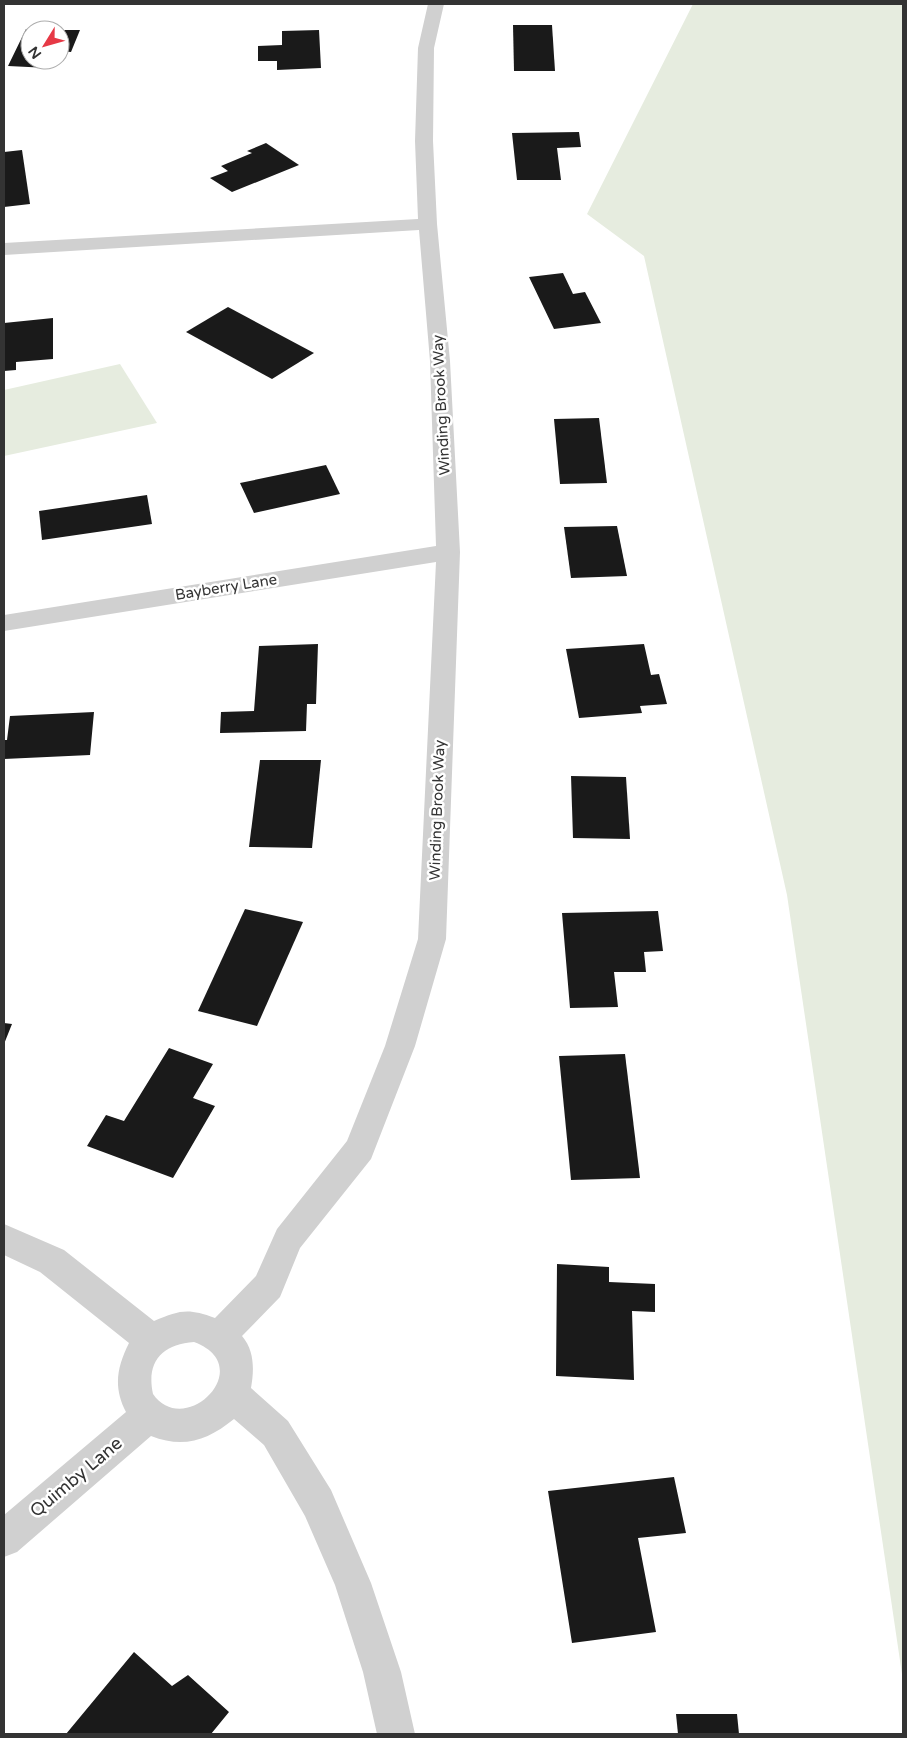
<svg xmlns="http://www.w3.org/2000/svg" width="907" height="1738" font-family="'Varela Round',sans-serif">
<rect width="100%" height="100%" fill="#fff"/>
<g fill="#e6ecdf">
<path d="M693 4H903V1681L787 895 644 256 587 214Z"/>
<path d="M120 364 157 423 4 456V390Z"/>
</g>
<g fill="#1a1a1a">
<path d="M513 25H552L555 71H514Z"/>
<path d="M26 29H30V60H53L49 68 8 66Z"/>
<path d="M60 30H80L71 52 60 51Z"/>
<path d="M319 30 321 68 277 70V61H258V46L282 45V31Z"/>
<path d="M579 132 581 147 557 148 561 180H517L512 133Z"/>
<path d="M266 143 299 165 232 192 210 178 228 171 221 166 252 153 247 151Z"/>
<path d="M22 150 30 204 4 207V152Z"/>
<path d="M563 273 573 294 585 292 601 323 554 329 529 277Z"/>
<path d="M228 307 314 353 272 379 186 332Z"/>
<path d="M53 318V359L16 362V370L4 371V323Z"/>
<path d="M599 418 607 483 560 484 554 419Z"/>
<path d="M326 465 340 494 254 513 240 483Z"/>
<path d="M147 495 152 524 42 540 39 511Z"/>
<path d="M617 526 627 576 571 578 564 527Z"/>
<path d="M318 644 316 704H307L306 731 220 733 221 712 254 711 259 646Z"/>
<path d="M644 644 651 675 659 674 667 704 640 706 642 713 579 718 566 649Z"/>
<path d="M94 712 90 755 4 759V740H7L10 716Z"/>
<path d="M260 760H321L312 848 249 847Z"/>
<path d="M571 776 626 777 630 839 573 838Z"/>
<path d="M245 909 303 922 257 1026 198 1011Z"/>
<path d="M658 911 663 951 644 952 646 972H614L618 1007 570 1008 562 913Z"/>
<path d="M4 1023 12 1024 4 1044Z"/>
<path d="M169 1048 213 1064 193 1098 215 1106 173 1178 87 1146 106 1115 124 1121Z"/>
<path d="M625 1054 640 1178 571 1180 559 1056Z"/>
<path d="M557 1264 609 1267V1282L655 1284V1312L632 1311 634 1380 556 1376Z"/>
<path d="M674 1477 686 1533 638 1538 656 1632 572 1643 548 1491Z"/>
<path d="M134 1652 172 1686 188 1675 229 1712 211 1734H66Z"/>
<path d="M676 1714H737L739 1734H678Z"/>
</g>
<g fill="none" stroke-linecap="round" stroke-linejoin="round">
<path fill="#d0d0d0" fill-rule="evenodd" d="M428 4H444L434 48 433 141 437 224 450 361 460 552 446 939 415 1046 371 1159 300 1248 280 1297 242 1336C255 1351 254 1371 251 1388L288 1421 331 1490 371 1583 401 1672 415 1734H377L363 1672 335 1585 305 1516 264 1445 234 1419C208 1440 184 1449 151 1436L17 1552 4 1557V1515L126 1412C113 1387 117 1367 129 1343L40 1272 4 1255V1224L64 1250 154 1321C180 1310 188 1308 215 1318L256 1276 277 1229 347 1141 385 1046 418 939 436 562 4 631V615L436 546 430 361 419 230 4 255V243L418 219 415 141 418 48ZM194 1342C259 1366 185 1440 153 1394 146 1362 162 1344 194 1342Z"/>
</g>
<g text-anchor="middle" stroke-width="5" stroke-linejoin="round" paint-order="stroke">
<g font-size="15" fill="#333" stroke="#fff">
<text transform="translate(441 405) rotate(-93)" y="5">Winding Brook Way</text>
<text transform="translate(226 587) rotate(-9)" y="5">Bayberry Lane</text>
<text transform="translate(437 810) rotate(-88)" y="5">Winding Brook Way</text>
</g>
<g font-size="18" fill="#333" stroke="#fff">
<text transform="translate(76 1477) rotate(-40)" y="6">Quimby Lane</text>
</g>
</g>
<rect width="907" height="1738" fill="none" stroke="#333333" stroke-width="10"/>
<g transform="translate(45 45) rotate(233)"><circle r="24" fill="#ffffff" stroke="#adadad"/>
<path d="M0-4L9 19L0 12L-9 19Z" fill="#e63946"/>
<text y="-8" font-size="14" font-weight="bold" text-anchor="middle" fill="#333333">N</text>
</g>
</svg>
